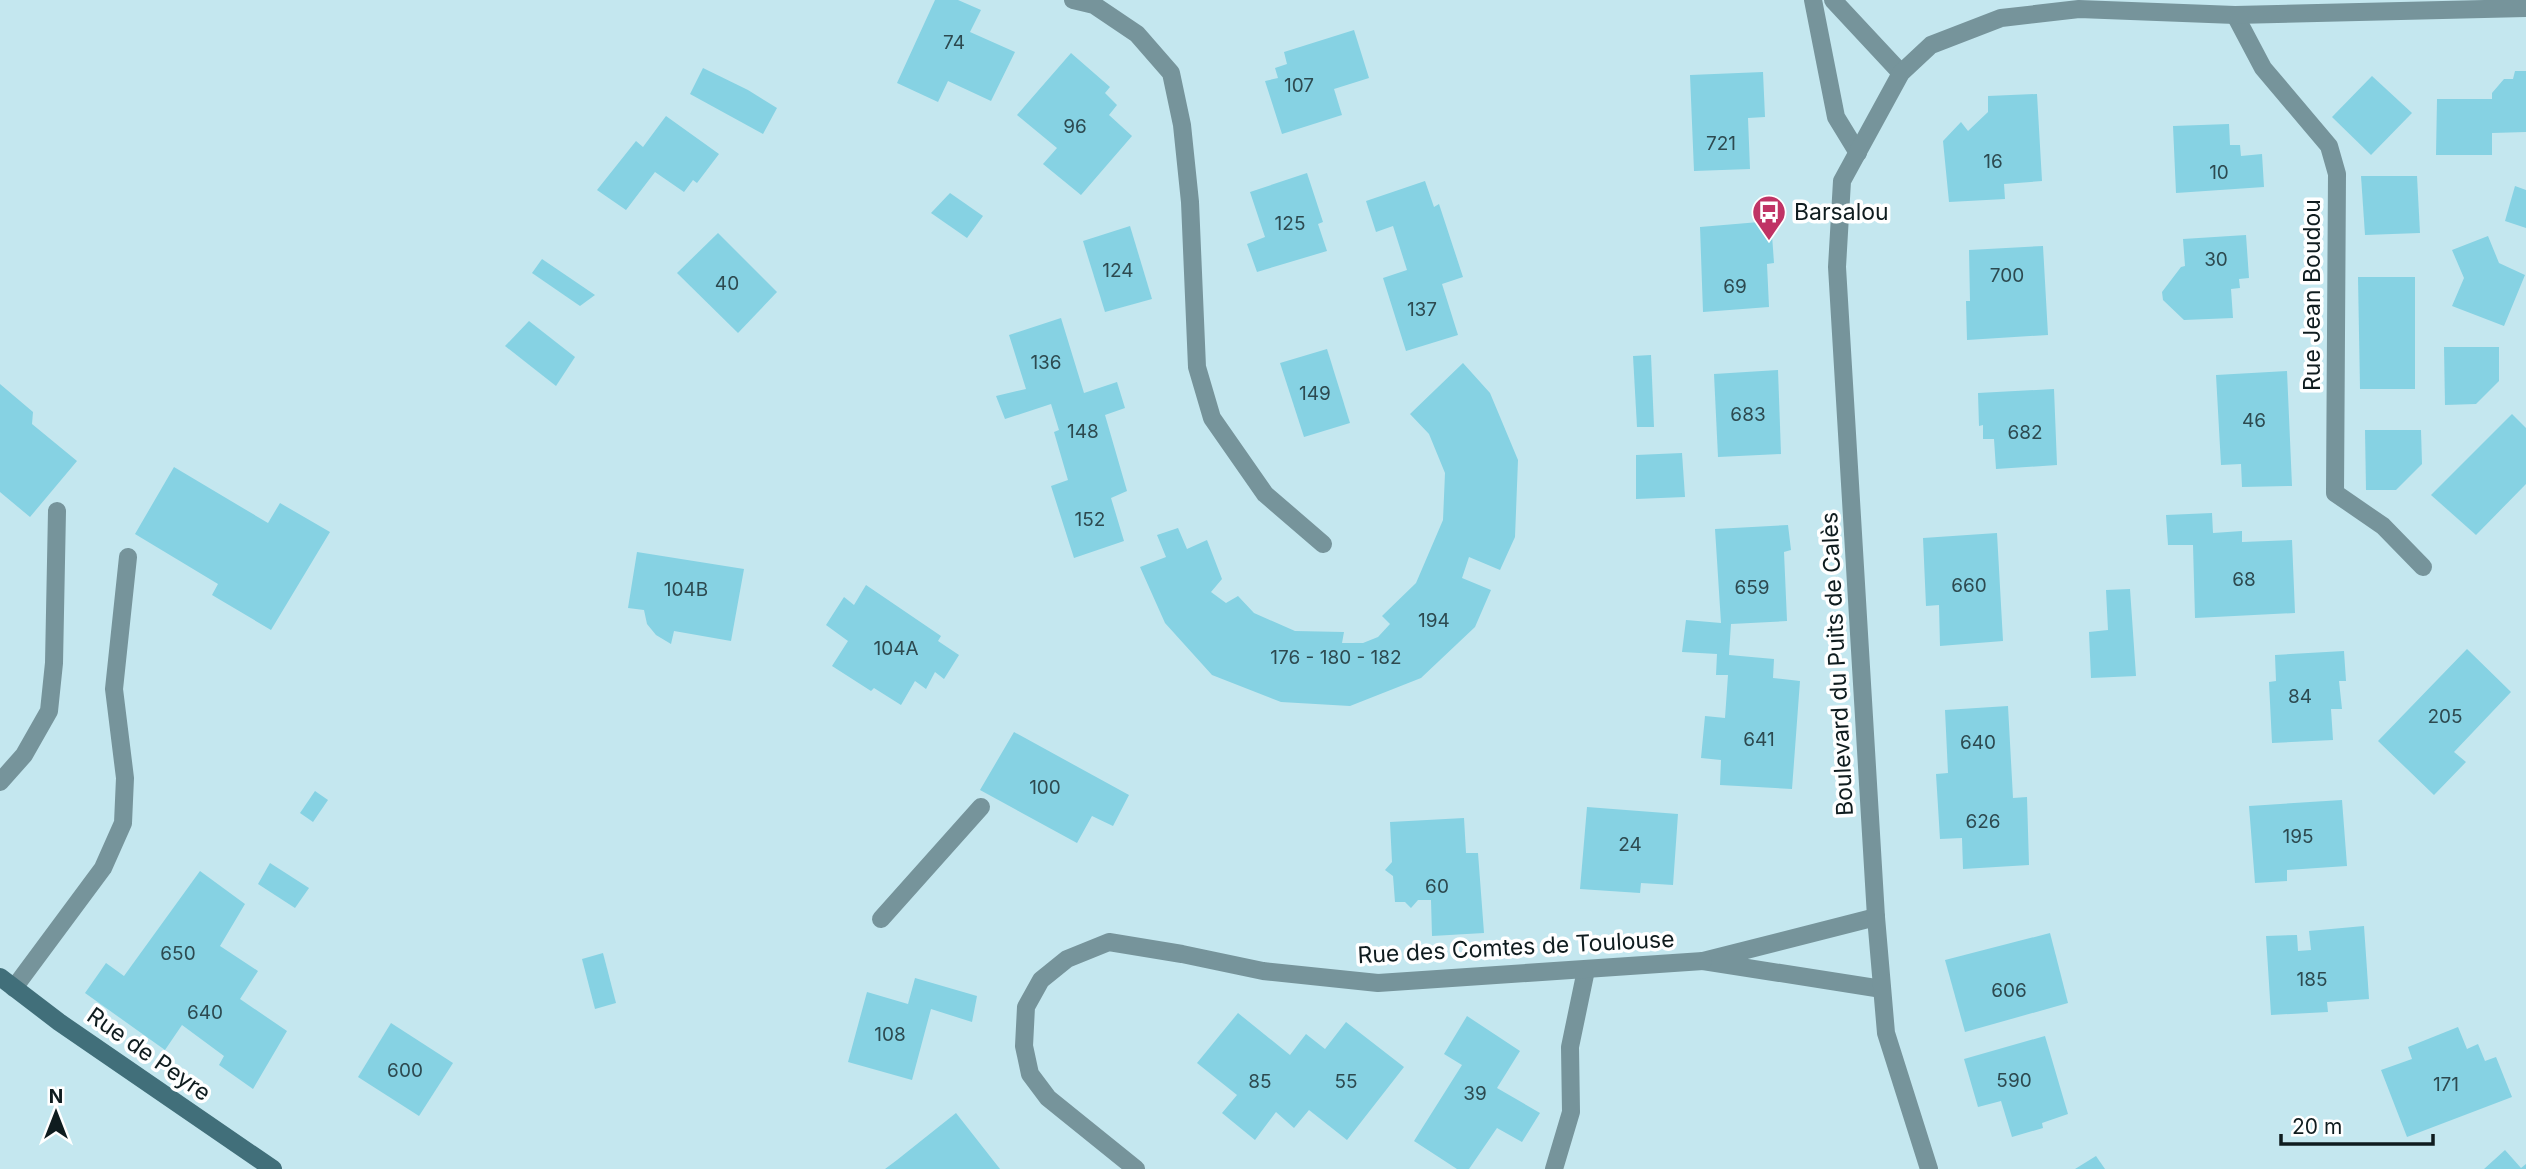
<svg xmlns="http://www.w3.org/2000/svg" width="2526" height="1169" font-family="Inter,sans-serif">
<rect width="100%" height="100%" fill="#c4e7ef"/>
<g fill="#86d2e3">
<path d="M935 0H958L981 10 970 32 1015 52 991 101 948 81 938 102 897 83Z"/>
<path d="M1354 30 1369 78 1334 89 1342 115 1282 134 1265 81 1278 78 1275 68 1287 64 1284 52Z"/>
<path d="M1071 53 1110 87 1105 93 1117 105 1109 115 1132 136 1081 195 1043 164 1057 148 1017 115Z"/>
<path d="M703 68 748 90 777 108 763 134 690 94Z"/>
<path d="M2515 71H2526V132L2492 133V155H2436L2437 99H2492V93L2504 79H2513Z"/>
<path d="M1763 72 1765 117 1748 118 1750 169 1694 171 1690 75Z"/>
<path d="M2372 76 2412 113 2371 155 2332 117Z"/>
<path d="M2037 94 2042 181 2004 184 2005 199 1949 202 1943 141 1961 122 1968 131 1988 112V96Z"/>
<path d="M666 116 719 154 697 183 693 180 684 192 655 172 626 210 597 190 636 141 643 147Z"/>
<path d="M2229 124 2230 145H2240L2241 156 2262 154 2264 187 2176 193 2173 126Z"/>
<path d="M1307 173 1323 222 1318 224 1327 251 1257 272 1247 244 1265 237 1250 192Z"/>
<path d="M2361 176H2417L2420 233 2365 235Z"/>
<path d="M1425 181 1434 207 1439 204 1463 277 1442 284 1458 335 1406 351 1383 278 1407 270 1393 226 1376 232 1366 201Z"/>
<path d="M2515 186 2526 190V228L2505 221Z"/>
<path d="M950 193 983 216 967 238 931 213Z"/>
<path d="M1771 221 1774 263 1767 264 1769 307 1703 312 1700 227Z"/>
<path d="M1130 226 1152 299 1105 312 1083 241Z"/>
<path d="M718 233 777 292 738 333 677 273Z"/>
<path d="M2246 235 2249 278 2239 279 2240 288 2231 289 2233 318 2184 320 2163 300 2162 292 2181 267 2185 266 2183 239Z"/>
<path d="M2488 236 2499 263 2525 275 2504 326 2452 306 2464 278 2452 250Z"/>
<path d="M2043 246 2048 335 1967 340 1966 301H1970L1969 250Z"/>
<path d="M542 259 595 295 580 306 532 273Z"/>
<path d="M2358 277H2415V389H2360Z"/>
<path d="M1061 318 1084 393 1117 382 1125 408 1105 415 1127 491 1111 498 1124 541 1074 558 1051 486 1068 480 1054 432 1059 430 1051 404 1005 419 996 396 1026 389 1009 335Z"/>
<path d="M529 321 575 357 556 386 505 346Z"/>
<path d="M2444 347H2499V381L2476 404 2445 405Z"/>
<path d="M1327 349 1350 423 1304 437 1280 363Z"/>
<path d="M1651 355 1654 427H1637L1633 356Z"/>
<path d="M1463 363 1490 393 1518 460 1515 537 1500 570 1469 557 1462 578 1491 590 1475 627 1421 678 1350 706 1281 702 1212 675 1165 623 1140 567 1166 557 1157 535 1178 528 1187 549 1207 540 1222 579 1211 592 1226 603 1238 596 1254 613 1295 631 1344 632 1342 643H1363L1378 637 1390 624 1382 616 1416 583 1443 520 1445 473 1429 434 1410 414Z"/>
<path d="M1778 370 1781 454 1718 457 1714 374Z"/>
<path d="M2287 371 2292 486 2242 487 2241 464 2221 465 2216 375Z"/>
<path d="M0 384 33 412 32 424 77 461 30 517 0 492Z"/>
<path d="M2054 389 2057 465 1996 469 1994 439H1983V425L1979 426 1978 393Z"/>
<path d="M2512 414 2526 428V484L2476 535 2431 495Z"/>
<path d="M2365 430H2421L2422 464 2396 490H2366Z"/>
<path d="M1682 453 1685 497 1636 499V455Z"/>
<path d="M174 467 268 523 280 503 330 532 271 630 212 595 218 584 135 534Z"/>
<path d="M2212 513 2213 533 2242 531V542L2292 540 2295 613 2195 618 2193 545H2168L2166 515Z"/>
<path d="M1788 525 1791 550 1784 552 1787 621 1731 624 1729 655 1774 659 1773 678 1800 681 1792 789 1720 785 1721 760 1701 758 1705 716 1725 718 1728 675H1716L1717 654 1682 652 1686 620 1721 623 1715 529Z"/>
<path d="M1997 533 2003 641 1940 646 1939 605 1926 606 1923 538Z"/>
<path d="M637 552 744 569 731 641 674 631 671 644 656 635 647 624 644 610 628 608Z"/>
<path d="M866 585 941 636 938 641 959 655 944 679 935 672 926 689 915 681 901 705 874 688 871 691 832 666 848 641 826 625 844 597 854 605Z"/>
<path d="M2130 589 2136 676 2091 678 2089 632 2108 630 2106 590Z"/>
<path d="M2467 649 2511 692 2454 752 2466 762 2434 795 2378 741Z"/>
<path d="M2344 651 2346 681H2339L2342 709H2331L2333 740 2272 743 2269 682 2276 681 2275 655Z"/>
<path d="M2008 706 2013 798 2027 797 2029 865 1963 869 1962 838 1940 839 1936 774 1948 773 1945 710Z"/>
<path d="M1014 732 1129 795 1113 826 1092 816 1077 843 980 790Z"/>
<path d="M315 791 328 800 313 822 300 813Z"/>
<path d="M2342 800 2347 866 2287 870V881L2255 883 2249 806Z"/>
<path d="M1587 807 1678 814 1673 885 1641 883 1640 893 1580 889Z"/>
<path d="M1464 818 1466 853H1478L1484 933 1432 936 1431 900H1418L1411 908 1405 902H1395L1393 876 1385 870 1392 862 1390 822Z"/>
<path d="M270 863 309 888 295 908 258 884Z"/>
<path d="M200 871 245 904 220 946 258 971 240 999 287 1031 253 1089 219 1065 224 1056 182 1025 165 1050 85 993 106 963 124 976Z"/>
<path d="M2364 926 2369 999 2327 1002 2328 1012 2271 1015 2266 936 2297 935 2298 951 2311 950 2309 931Z"/>
<path d="M2050 933 2068 1003 1965 1032 1945 960Z"/>
<path d="M603 953 616 1003 595 1009 582 959Z"/>
<path d="M915 978 977 996 972 1022 931 1009 912 1080 848 1062 867 992 908 1004Z"/>
<path d="M1238 1013 1290 1055 1306 1034 1325 1049 1346 1022 1404 1067 1347 1140 1309 1110 1294 1128 1276 1112 1255 1140 1222 1113 1237 1095 1197 1063Z"/>
<path d="M1467 1016 1520 1051 1497 1088 1540 1113 1522 1142 1497 1128 1469 1169H1457L1414 1141 1462 1065 1444 1054Z"/>
<path d="M391 1023 453 1063 419 1116 358 1077Z"/>
<path d="M2458 1027 2467 1049 2478 1044 2485 1061 2496 1057 2512 1097 2407 1137 2381 1070 2412 1059 2408 1047Z"/>
<path d="M2045 1036 2068 1114 2042 1123 2043 1128 2012 1137 2001 1101 1978 1107 1964 1059Z"/>
<path d="M956 1113 1000 1169H885L897 1160Z"/>
<path d="M2505 1150 2521 1168 2526 1164V1169H2484Z"/>
<path d="M2096 1156 2105 1169H2075Z"/>
</g>
<g fill="none" stroke-linecap="round" stroke-linejoin="round">
<g stroke="#76949b" stroke-width="18">
<path d="M0 782 24 755 49 711 54 663 57 511"/>
<path d="M881 919 981 807"/>
<path d="M14 988 103 868 123 823 125 778 114 689 128 557"/>
<path d="M1554 1169 1571 1112 1570 1047 1586 970"/>
</g>
<g stroke="#76949b" stroke-width="18">
<path d="M1073 0 1094 5 1137 34 1171 73 1182 125 1190 202 1197 367 1212 418 1265 494 1323 544"/>
<path d="M1813 0 1836 117 1858 153"/>
<path d="M1833 0 1901 73"/>
<path d="M2235 15 2263 68 2329 146 2337 174 2335 493 2383 526 2423 567"/>
<path d="M1876 917 1703 961 1882 989"/>
<path d="M1136 1169 1048 1098 1030 1074 1024 1046 1026 1007 1041 980 1067 959 1109 942 1182 954 1263 971 1378 983 1703 961"/>
<path d="M1929 1169 1886 1033 1876 917 1837 267 1842 181 1901 73 1931 45 2001 18 2079 9 2235 15 2526 8"/>
</g>
<path stroke="#416f7a" stroke-width="18" d="M0 977 59 1022 273 1169"/>
</g>
<defs>
<g id="bus-pin" transform="scale(1.75)"><path d="M0 17L-7.5 6A9.5 9.5 0 1 1 7.5 6Z" fill="#c03365" stroke="#fff"/><path d="M-5-6H5V4H4V6H2V4H-2V6H-4V4H-5ZM-3.5-4V0h7V-4ZM-3.5 1.2v1.5H-2V1.2ZM2 1.2v1.5H3.5V1.2Z" fill="#fff"/></g>
</defs>
<g fill-rule="evenodd">
<use href="#bus-pin" x="1769" y="212"/>
</g>
<g text-anchor="middle" stroke-width="7" stroke-linejoin="round" paint-order="stroke">
<g font-size="19" fill="#2d4a50">
<text x="954" y="49">74</text>
<text x="1299" y="92">107</text>
<text x="1075" y="133">96</text>
<text x="1721" y="150">721</text>
<text x="1993" y="168">16</text>
<text x="2219" y="179">10</text>
<text x="1290" y="230">125</text>
<text x="2216" y="266">30</text>
<text x="1118" y="277">124</text>
<text x="2007" y="282">700</text>
<text x="727" y="290">40</text>
<text x="1735" y="293">69</text>
<text x="1422" y="316">137</text>
<text x="1046" y="369">136</text>
<text x="1315" y="400">149</text>
<text x="1748" y="421">683</text>
<text x="2254" y="427">46</text>
<text x="1083" y="438">148</text>
<text x="2025" y="439">682</text>
<text x="1090" y="526">152</text>
<text x="2244" y="586">68</text>
<text x="1969" y="592">660</text>
<text x="1752" y="594">659</text>
<text x="686" y="596">104B</text>
<text x="1434" y="627">194</text>
<text x="896" y="655">104A</text>
<text x="1336" y="664">176 - 180 - 182</text>
<text x="2300" y="703">84</text>
<text x="2445" y="723">205</text>
<text x="1759" y="746">641</text>
<text x="1978" y="749">640</text>
<text x="1045" y="794">100</text>
<text x="1983" y="828">626</text>
<text x="2298" y="843">195</text>
<text x="1630" y="851">24</text>
<text x="1437" y="893">60</text>
<text x="178" y="960">650</text>
<text x="2312" y="986">185</text>
<text x="2009" y="997">606</text>
<text x="205" y="1019">640</text>
<text x="890" y="1041">108</text>
<text x="405" y="1077">600</text>
<text x="2014" y="1087">590</text>
<text x="1260" y="1088">85</text>
<text x="1346" y="1088">55</text>
<text x="2446" y="1091">171</text>
<text x="1475" y="1100">39</text>
</g>
<g font-size="23" fill="#0f1c1f" stroke="#fff" text-anchor="start">
<text x="1794" y="220">Barsalou</text>
</g>
<g font-size="23" fill="#0f1c1f" stroke="#fff">
<text transform="translate(2312 295) rotate(-90)" y="8">Rue Jean Boudou</text>
<text transform="translate(1837 664) rotate(-93)" y="8">Boulevard du Puits de Calès</text>
<text transform="translate(1516 947) rotate(-3)" y="8">Rue des Comtes de Toulouse</text>
<text transform="translate(149 1054) rotate(35)" y="8">Rue de Peyre</text>
</g>
</g>
<g transform="translate(56 1113)" stroke="#ffffff" stroke-width="5" paint-order="stroke">
<path d="M0-5L12 26L0 18L-12 26Z" fill="#0f1c1f"/>
<text y="-10" font-size="19" font-weight="bold" text-anchor="middle" fill="#0f1c1f">N</text>
</g>
<path d="M2281 1134v10h152v-10" fill="none" stroke="#0f1c1f" stroke-width="3.5"/>
<text x="2292" y="1134" font-size="21" fill="#0f1c1f" stroke="#ffffff" stroke-width="5" paint-order="stroke">20 m</text>
</svg>
